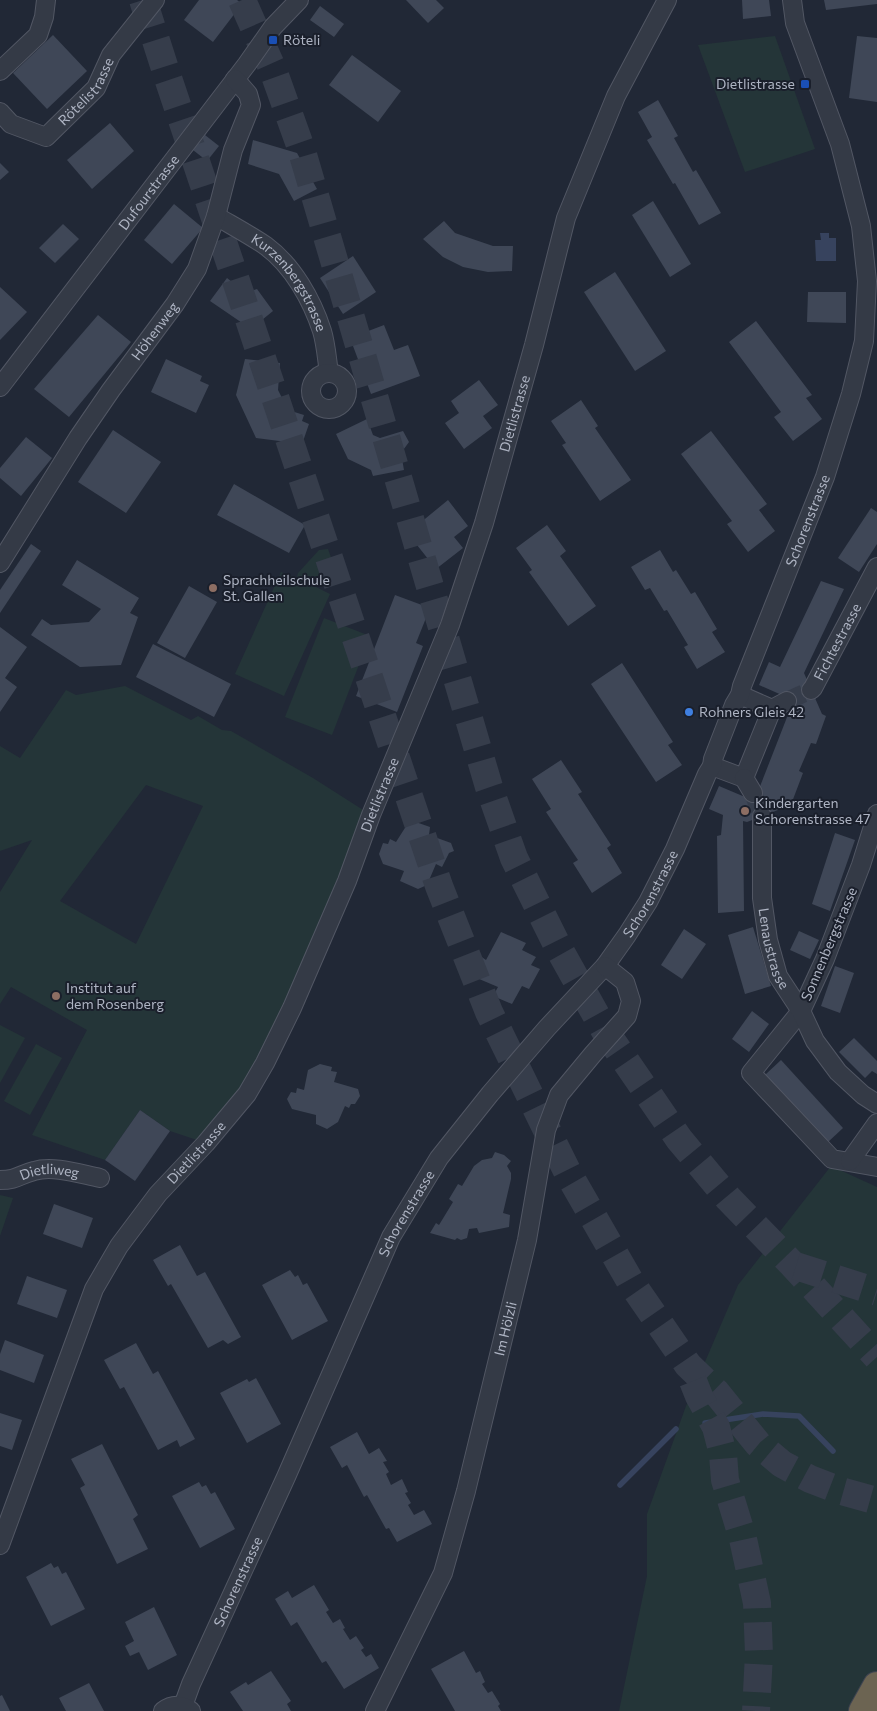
<svg xmlns="http://www.w3.org/2000/svg" width="877" height="1711" font-family="Commissioner,sans-serif">
<rect width="100%" height="100%" fill="#212836"/>
<g fill="#243538" fill-rule="evenodd">
<path d="M775 36 815 149 745 172 698 45Z"/>
<path d="M328 549 332 560 325 578 308 583 330 594 284 696 235 674 281 572 303 581 297 577 298 573 319 550Z"/>
<path d="M324 618 370 636 332 735 285 717Z"/>
<path d="M125 686 191 720 198 716 222 730 231 731 313 778 371 815 292 1008 206 1143 170 1131 140 1110 105 1160 32 1135 87 1030 11 987 0 1004V892L32 840 0 851V746L20 758 66 690 76 695ZM146 785 203 806 136 944 60 901Z"/>
<path d="M0 1025 25 1038 0 1083Z"/>
<path d="M36 1044 62 1058 30 1115 4 1101Z"/>
<path d="M831 1166 877 1187V1711H619L647 1576V1514L686 1406 738 1285Z"/>
<path d="M0 1195 13 1198 0 1236Z"/>
</g>
<path fill="#37435e" d="M820 233H829V238H836V261H816L815 240H821Z"/>
<g fill="none" stroke-linecap="round" stroke-linejoin="round">
<g stroke="#37435e" stroke-width="5.5">
<path d="M705 1423 763 1414 799 1416 833 1451"/>
<path d="M620 1485 676 1429"/>
</g>
</g>
<g fill="#3f4757">
<path d="M199 0H237L242 4 213 42 184 20Z"/>
<path d="M406 0H436L444 8 428 23Z"/>
<path d="M742 0H769L771 16 743 19Z"/>
<path d="M824 0H877V4L826 10Z"/>
<path d="M320 6 344 24 334 37 310 20Z"/>
<path d="M53 35 87 71 47 109 13 73Z"/>
<path d="M857 36 877 38V102L849 98Z"/>
<path d="M352 55 401 91 378 122 329 85Z"/>
<path d="M658 100 678 136 674 138 693 172 696 170 721 213 699 225 675 183 673 184 647 140 652 137 638 112Z"/>
<path d="M110 123 134 151 92 189 67 160Z"/>
<path d="M205 135 219 146 207 161 193 150Z"/>
<path d="M253 140 297 153 317 189 294 201 279 174 248 164Z"/>
<path d="M0 163 9 172 0 180Z"/>
<path d="M653 201 691 264 670 277 632 215Z"/>
<path d="M174 204 203 228 172 264 144 240Z"/>
<path d="M444 221 455 233 493 246H513L512 271 488 272 463 267 443 257 423 239Z"/>
<path d="M63 224 79 239 55 263 39 248Z"/>
<path d="M353 256 376 292 343 314 320 278Z"/>
<path d="M615 272 666 351 635 371 584 292Z"/>
<path d="M227 278 246 293 257 289 273 311 251 329 210 301Z"/>
<path d="M0 287 27 312 0 340Z"/>
<path d="M808 292H846V323L807 322Z"/>
<path d="M98 315 131 342 69 417 34 389Z"/>
<path d="M756 321 812 395 806 398 822 419 793 441 774 417 781 412 729 342Z"/>
<path d="M384 325 394 350 408 345 420 376 371 394 350 338Z"/>
<path d="M166 359 202 376 200 381 209 385 196 413 151 392Z"/>
<path d="M245 359 280 363 278 390 288 410 304 415 302 421 309 424 300 450 285 447 287 442 256 438 236 395Z"/>
<path d="M479 380 498 405 483 416 492 428 464 449 445 423 459 413 451 401Z"/>
<path d="M581 400 598 426 595 428 631 480 600 501 562 445 566 443 551 421Z"/>
<path d="M367 419 373 435 380 438 403 431 409 442 401 453 404 470 373 476 371 470 348 459 336 434Z"/>
<path d="M113 430 161 462 126 513 78 482Z"/>
<path d="M711 431 767 504 759 510 775 531 748 552 727 524 732 521 681 454Z"/>
<path d="M26 437 52 458 21 496 0 478V468Z"/>
<path d="M234 484 305 525 289 553 217 515Z"/>
<path d="M448 500 468 526 454 537 463 548 436 569 417 545 429 535 420 523Z"/>
<path d="M871 508 877 512V544L859 572 838 558Z"/>
<path d="M547 525 566 551 560 556 596 606 568 626 529 572 532 570 516 548Z"/>
<path d="M31 544 41 551 0 613V590Z"/>
<path d="M660 550 673 572 676 570 691 594 695 592 717 629 712 632 725 652 697 669 684 647 688 645 667 610 664 611 650 588 645 590 631 567Z"/>
<path d="M77 560 139 598 130 613 138 617 121 665 80 667 31 635 42 619 51 625 89 622 101 609 62 585Z"/>
<path d="M821 581 844 589 804 673 822 714 826 716 816 744 811 743 799 771 803 773 792 802 787 801 783 808 747 822 743 821 744 911 718 913 717 836 721 835 723 815 709 809 719 786 745 797 759 789 791 707 784 696 759 685 769 662 780 667Z"/>
<path d="M189 586 217 602 185 658 157 643Z"/>
<path d="M395 595 430 608 416 643 423 646 397 712 356 696Z"/>
<path d="M0 627 27 647 5 678 17 687 0 712Z"/>
<path d="M153 644 231 684 214 717 136 677Z"/>
<path d="M622 663 673 742 668 745 682 765 656 782 591 684Z"/>
<path d="M561 760 582 792 578 794 611 845 607 848 622 873 592 893 573 863 578 860 546 812 551 809 532 779Z"/>
<path d="M410 820 430 827 429 835 451 843 454 851 449 853 442 867 436 864 427 885 418 889 400 881 404 871 383 864 379 854 383 843 388 844 390 839 396 842Z"/>
<path d="M835 833 855 840 830 911 812 904Z"/>
<path d="M753 927 771 986 745 994 728 935Z"/>
<path d="M684 929 706 944 682 979 661 965Z"/>
<path d="M799 931 819 940 810 959 790 950Z"/>
<path d="M501 932 526 943 522 950 536 957 531 965 540 969 529 989 522 986 512 1004 493 996 498 987 465 973 476 953 486 960Z"/>
<path d="M835 966 854 973 840 1013 821 1006Z"/>
<path d="M752 1011 769 1024 749 1052 732 1039Z"/>
<path d="M854 1038 877 1061V1074L872 1071 865 1078 839 1052Z"/>
<path d="M781 1060 843 1128 827 1143 765 1075Z"/>
<path d="M320 1064 332 1067 331 1071 337 1072 334 1082 358 1089 360 1096 355 1104H351L349 1108 345 1106 338 1122 327 1129 316 1124V1115L292 1109 287 1099 291 1092 296 1093 297 1088 304 1090 308 1070Z"/>
<path d="M140 1110 170 1131 135 1181 105 1160Z"/>
<path d="M495 1152 504 1155 511 1161 507 1166 511 1173V1179L503 1213 510 1215 509 1227 479 1233 477 1228 469 1229 467 1238 461 1240 457 1238 455 1240 430 1233 436 1223 439 1225 453 1202 449 1199 458 1184 462 1186 474 1166 482 1160 492 1158Z"/>
<path d="M54 1204 93 1218 82 1248 43 1234Z"/>
<path d="M180 1245 197 1276 205 1272 241 1337 228 1344 223 1340 208 1348 171 1284 168 1286 153 1260Z"/>
<path d="M290 1270 295 1277 298 1275 303 1285 307 1283 328 1321 292 1340 262 1285Z"/>
<path d="M27 1276 67 1290 57 1318 17 1304Z"/>
<path d="M5 1340 44 1355 34 1383 0 1370V1354Z"/>
<path d="M136 1343 153 1374 158 1371 195 1439 180 1447 177 1440 158 1450 124 1387 120 1389 104 1360Z"/>
<path d="M256 1378 281 1424 247 1443 220 1393 247 1379 249 1382Z"/>
<path d="M0 1413 22 1420 12 1450 0 1446Z"/>
<path d="M357 1432 369 1454 379 1448 387 1461 383 1462 389 1472 386 1474 391 1485 402 1479 408 1492 405 1493 411 1503 408 1505 414 1515 424 1510 432 1524 397 1542 389 1528 386 1529 367 1495 364 1497 347 1465 342 1468 330 1447Z"/>
<path d="M102 1444 138 1515 133 1519 148 1549 117 1564 80 1488 85 1485 71 1459Z"/>
<path d="M199 1482 202 1487 206 1485 211 1494 215 1492 235 1529 200 1548 172 1496Z"/>
<path d="M51 1563 54 1568 58 1566 62 1574 66 1572 85 1609 51 1626 26 1577Z"/>
<path d="M314 1585 329 1610 326 1612 333 1623 340 1619 345 1628 343 1629 350 1640 356 1636 364 1648 361 1650 366 1657 371 1654 379 1668 344 1689 326 1661 322 1663 297 1622 291 1626 275 1599 288 1591 292 1598Z"/>
<path d="M154 1607 177 1655 148 1670 139 1652 130 1656 125 1646 134 1641 125 1622Z"/>
<path d="M464 1651 476 1673 480 1671 485 1682 482 1684 488 1693 492 1691 500 1704 498 1706 501 1711H455L431 1669Z"/>
<path d="M271 1671 291 1701 287 1704 291 1711H243L230 1692 246 1682 248 1685Z"/>
<path d="M89 1683 104 1711H66L59 1698Z"/>
<path d="M2 1695 10 1711H0V1696Z"/>
</g>
<g fill="none" stroke-linecap="round" stroke-linejoin="round">
<g stroke="#363d4b" stroke-width="18" stroke-dasharray="18 9" stroke-linecap="butt">
<path d="M787 701 811 690"/>
<path d="M753 793 762 816"/>
</g>
<g stroke="#363d4b" stroke-width="28" stroke-dasharray="28 14" stroke-linecap="butt">
<path d="M143 0 168 78 439 886 489 1012 568 1173 630 1281 688 1365 716 1392 758 1444 782 1464 810 1479 841 1491 877 1501"/>
<path d="M242 0 273 70 301 148 489 787 514 858 558 947 605 1031 679 1139 728 1198 793 1265 877 1357"/>
<path d="M796 1266 877 1292"/>
<path d="M693 1381 699 1396 716 1427 723 1454 725 1480 743 1539 757 1603 759 1654 756 1711"/>
</g>
<g stroke="#525764" stroke-width="20">
<g id="minor">
<path d="M0 71 38 35 44 17 46 0"/>
<path id="s1" d="M0 112 11 124 46 137 96 88 111 55 155 0"/>
<path id="s2" d="M216 216C233 226 250 235 266 246 293 266 312 300 322 331 326 344 327 360 329 373"/>
<circle cx="329" cy="391" r="18"/>
<path id="s3" d="M0 387 247 64 273 27 299 0"/>
<path id="s4" d="M0 563 78 438 111 390 175 304 197 269 216 216 233 150 251 105 248 94 235 79"/>
<path id="s5" d="M811 690 813 688 877 567"/>
<path d="M772 709 787 701"/>
<path d="M712 766 744 778 772 709 740 695"/>
<path d="M744 778 753 793"/>
<path d="M877 814 861 865 825 959 801 1011 751 1073 832 1159 877 1167"/>
<path id="s6" d="M762 816V898L768 940 778 976 801 1011 815 1041 838 1072 863 1095 877 1104"/>
<path d="M850 1161 877 1123"/>
<path id="s7" d="M0 1180C18 1180 18 1175 34 1171 53 1165 80 1174 100 1178"/>
<path id="s8" d="M0 1545 94 1289 119 1246 158 1194 206 1143 247 1094 265 1063 292 1008 347 881 371 815 450 625 484 523 534 345 566 218 616 96 667 0"/>
<path id="s9" d="M183 1706 191 1684 286 1477 391 1237 439 1158 490 1094 547 1028 605 966 627 935 648 902 675 849 707 774 712 766 713 759 734 705 740 695 742 686 825 477 851 394 864 341 867 281 861 226 840 144 795 23 792 0"/>
<path d="M163 1711C172 1704 182 1704 191 1711"/>
<path id="s10" d="M375 1711 443 1573 466 1491 527 1240 546 1130 559 1095 593 1054 627 1016 631 1001 625 982 605 966"/>
</g>
</g>
<g stroke="#3f4451" stroke-width="30">
<path id="motorway" d="M863 1711 877 1686"/>
</g>
<use href="#minor" stroke="#343a46" stroke-width="18"/>
<use href="#motorway" stroke="#6c6452" stroke-width="28"/>
</g>
<g fill="#1a4fb4" stroke="#1a1f2b" stroke-width="2">
<rect x="268" y="35" width="10" height="10" rx="2.5"/>
<rect x="800" y="79" width="10" height="10" rx="2.5"/>
</g>
<g fill="#8d6e63" stroke="#1a1f2b" stroke-width="2">
<circle cx="213" cy="588" r="5"/>
<circle cx="745" cy="811" r="5"/>
<circle cx="56" cy="996" r="5"/>
</g>
<circle fill="#3f7fe0" stroke="#1a1f2b" stroke-width="2" cx="689" cy="712" r="5"/>
<g text-anchor="middle" stroke-width="4" stroke-linejoin="round" paint-order="stroke">
<g font-size="14" fill="#aeb4c3" stroke="#1a1f2b" text-anchor="start">
<text x="283" y="45">Röteli</text>
<text x="795" y="89" text-anchor="end">Dietlistrasse</text>
<text x="223" y="585">Sprachheilschule<tspan x="223" dy="16">St. Gallen</tspan></text>
<text x="699" y="717">Rohners Gleis 42</text>
<text x="755" y="808">Kindergarten<tspan x="755" dy="16">Schorenstrasse 47</tspan></text>
<text x="66" y="993">Institut auf<tspan x="66" dy="16">dem Rosenberg</tspan></text>
</g>
<g font-size="14" fill="#aeb4c3" stroke="#1a1f2b">
<text dy="5" stroke="none"><textPath href="#s1" startOffset="115">Rötelistrasse</textPath></text>
<text dy="5" stroke="none"><textPath href="#s3" startOffset="245">Dufourstrasse</textPath></text>
<text dy="5" stroke="none"><textPath href="#s2" startOffset="102">Kurzenbergstrasse</textPath></text>
<text dy="5" stroke="none"><textPath href="#s4" startOffset="279">Höhenweg</textPath></text>
<text dy="5" stroke="none"><textPath href="#s8" startOffset="1254">Dietlistrasse</textPath></text>
<text dy="5" stroke="none"><textPath href="#s9" startOffset="1351">Schorenstrasse</textPath></text>
<text dy="5" stroke="none"><textPath href="#s5" startOffset="55">Fichtestrasse</textPath></text>
<text dy="5" stroke="none"><textPath href="#s8" startOffset="849">Dietlistrasse</textPath></text>
<text dy="5" stroke="none"><textPath href="#s9" startOffset="945">Schorenstrasse</textPath></text>
<text transform="translate(829 944) rotate(-67)" y="5">Sonnenbergstrasse</text>
<text dy="5" stroke="none"><textPath href="#s6" startOffset="134">Lenaustrasse</textPath></text>
<text dy="5" stroke="none"><textPath href="#s8" startOffset="444">Dietlistrasse</textPath></text>
<text dy="5" stroke="none"><textPath href="#s7" startOffset="51">Dietliweg</textPath></text>
<text dy="5" stroke="none"><textPath href="#s9" startOffset="541">Schorenstrasse</textPath></text>
<text dy="5" stroke="none"><textPath href="#s10" startOffset="406">Im Hölzli</textPath></text>
<text dy="5" stroke="none"><textPath href="#s9" startOffset="136">Schorenstrasse</textPath></text>
</g>
</g>
</svg>
